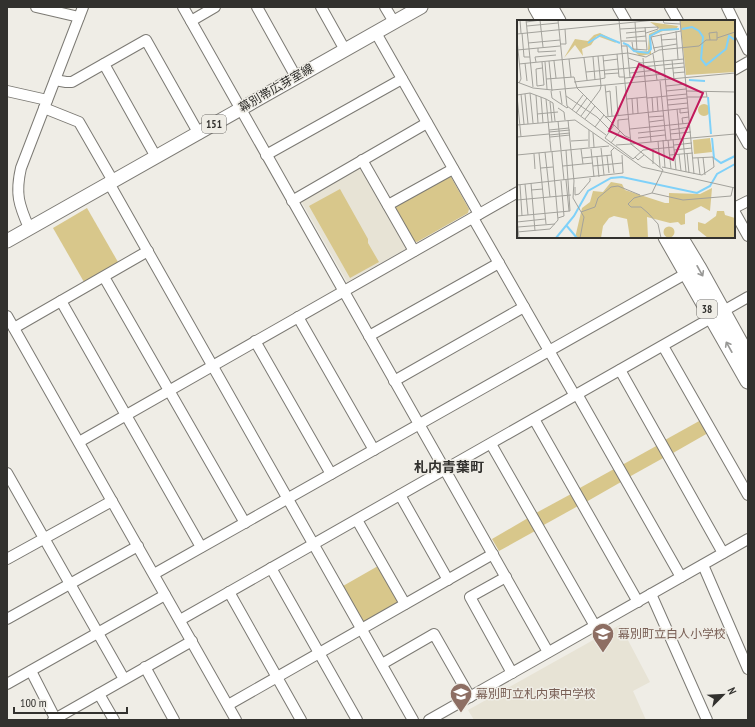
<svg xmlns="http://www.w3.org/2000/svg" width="755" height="727" font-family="'PT Sans Narrow','Noto Sans JP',sans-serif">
<rect width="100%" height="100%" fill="#efede6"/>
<g fill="#e7e3d5">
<path d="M361 167 407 248 347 282 301 201Z"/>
<path d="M620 625 650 682 633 691 646 720H474L468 710Z"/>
</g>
<g fill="#d8c78b">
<path d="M447 176 451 177 469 209 468 213 417 242 413 241 396 210V206Z"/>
<path d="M340 189 368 239V243L379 262 350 278 309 206Z"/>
<path d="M87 208 118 262 84 282 53 228Z"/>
<path d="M701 420 708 433 673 453 665 440Z"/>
<path d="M658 445 665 457 629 477 622 465Z"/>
<path d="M614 469 621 482 586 502 578 489Z"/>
<path d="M571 494 578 506 542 526 536 513Z"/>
<path d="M528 518 535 531 499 551 492 539Z"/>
<path d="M378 566 399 603 366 622 363 621 343 586Z"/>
</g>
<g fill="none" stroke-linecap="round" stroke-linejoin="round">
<g stroke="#7c7a74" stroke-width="12">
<g id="minor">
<path d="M36 7 79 17"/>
<path d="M183 7 548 652"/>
<path d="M257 7 296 77"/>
<path d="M321 7 345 50"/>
<path d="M385 7 394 22"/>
<path d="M618 7 626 21"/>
<path d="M670 7 678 21"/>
<path d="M727 7 748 50"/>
<path d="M191 21 215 7"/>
<path d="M376 33 479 214"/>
<path d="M104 64 156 157"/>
<path d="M734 70 748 62"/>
<path d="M55 80 66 82H72L146 40 199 134"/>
<path d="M7 91 47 100"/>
<path d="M44 108 79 122 113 181"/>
<path d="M734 119 748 144"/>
<path d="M266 155 402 79"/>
<path d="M362 160 414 251"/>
<path d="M109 183 413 720"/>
<path d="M292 201 427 123"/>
<path d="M388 205 453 169"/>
<path d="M734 208 748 201"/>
<path d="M734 211 748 236"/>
<path d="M473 218 575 396"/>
<path d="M29 228C19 205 15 194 21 168L83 7"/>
<path d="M104 277 245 523"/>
<path d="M61 301 201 547"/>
<path d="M7 316 236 720"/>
<path d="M298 317 374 450"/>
<path d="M14 328 148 251"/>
<path d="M369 336 499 263"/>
<path d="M255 341 331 474"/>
<path d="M663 346 748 495"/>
<path d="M620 370 723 553"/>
<path d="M394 381 524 307"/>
<path d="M577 394 681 577"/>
<path d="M534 419 638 602"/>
<path d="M79 442 518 192"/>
<path d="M491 444 595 626"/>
<path d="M7 473 124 679"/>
<path d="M400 495 448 580"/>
<path d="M357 520 405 604"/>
<path d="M7 559 112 501"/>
<path d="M703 565 748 669"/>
<path d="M271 568 357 720"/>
<path d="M154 574 687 273"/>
<path d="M506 577 470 597 512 673"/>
<path d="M229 592 301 720"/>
<path d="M651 594 707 720"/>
<path d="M7 619 138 546"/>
<path d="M180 620 748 297"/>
<path d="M382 664 434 634 470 697"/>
<path d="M145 667 174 720"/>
<path d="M31 671 56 720"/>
<path d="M7 684 165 595"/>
<path d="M99 694 114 720"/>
<path d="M228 705 493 554"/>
<path d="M53 720 192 641"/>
<path d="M429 720 748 539"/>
</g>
</g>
<g stroke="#7c7a74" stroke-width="15">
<path id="major" d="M7 241 421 7"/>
</g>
<g stroke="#7c7a74" stroke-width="17">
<g id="highway">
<path d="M536 7 544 21"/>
<path d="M550 7 558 21"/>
<path d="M666 237 748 381"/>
<path d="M680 237 698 267 748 357"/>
</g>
</g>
<use href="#minor" stroke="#fff" stroke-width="10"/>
<use href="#major" stroke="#fff" stroke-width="13"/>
<use href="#highway" stroke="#fff" stroke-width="15"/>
</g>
<defs><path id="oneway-shaft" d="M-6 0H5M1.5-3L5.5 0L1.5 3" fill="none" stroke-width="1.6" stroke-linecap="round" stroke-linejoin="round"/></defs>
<g stroke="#989896">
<use href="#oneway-shaft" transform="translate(700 271) rotate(61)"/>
<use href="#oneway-shaft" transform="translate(729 347) rotate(-119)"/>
</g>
<defs>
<g id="school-pin" transform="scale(1.15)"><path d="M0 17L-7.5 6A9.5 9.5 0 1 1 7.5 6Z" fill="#8d6e63" stroke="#efede6"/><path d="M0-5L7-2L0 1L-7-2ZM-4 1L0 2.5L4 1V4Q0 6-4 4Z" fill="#fff"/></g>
</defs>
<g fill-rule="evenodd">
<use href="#school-pin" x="603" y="634"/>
<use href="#school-pin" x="461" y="694"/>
</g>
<g text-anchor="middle" stroke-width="3" stroke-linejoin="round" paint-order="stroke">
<g fill="#efede6" stroke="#6b6965" stroke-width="1">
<rect x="202" y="115" width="24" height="18" rx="3"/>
<rect x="697" y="300" width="20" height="18" rx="3"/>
</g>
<g font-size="11" font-weight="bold" fill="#32312e">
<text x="214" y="128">151</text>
<text x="707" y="313">38</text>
</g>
<g font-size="12" fill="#32312e" stroke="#efede6">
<text transform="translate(276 88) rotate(-30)" y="4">幕別帯広芽室線</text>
</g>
<g font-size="12" fill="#785e54" stroke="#efede6" text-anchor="start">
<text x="618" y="638">幕別町立白人小学校</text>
<text x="476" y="698">幕別町立札内東中学校</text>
</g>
<g font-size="14" font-weight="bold" fill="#32312e" stroke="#efede6">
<text x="449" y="472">札内青葉町</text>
</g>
</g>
<g transform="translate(517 20)">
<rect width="218" height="218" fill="#efede6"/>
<path d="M163 0H218V52L169 55ZM133 2 161 6 159 10 146 11 134 16V34L123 36 106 22 122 32 131 31 132 14 143 9ZM83 13 97 20 99 23 80 16 74 25 65 29 66 36 58 25 47 38 58 19 71 21 77 15ZM181 90a6 6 0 1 1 12 0a6 6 0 1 1-12 0ZM193 118 195 132 177 134 176 120ZM94 162 105 164 108 170 148 183H152V173L183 174 195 168 193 191 184 186 168 194V204L164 205 161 202 153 203 130 197 131 218H113L110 199 97 196 92 198 86 206 84 218H58L65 188 73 182 76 171 86 172ZM200 191H207L208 195 218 198V218H191L181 210V202L188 204 199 196ZM146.5 212a5.5 5.5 0 1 1 11 0a5.5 5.5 0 1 1-11 0Z" fill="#d8c78b"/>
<path fill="none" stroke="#7fd1f9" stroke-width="2" d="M165 9 175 7 182 11 186 17 184 39 189 45 209 29 212 16 218 20M71 23 84 15 103 23M106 23 111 25 117 31 131 33 134 29 133 16 144 10 162 9M172 60 188 61M191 77 194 114M195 118 197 138 204 143 218 136M49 205 60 218M39 218 57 196 71 171 94 158 105 157 180 173 193 166 200 154 218 144"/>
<path fill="none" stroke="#a3a29c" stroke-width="1" d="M3 0 4 13M9 0 16 67M23 0 26 27M41 0 50 86 89 115M102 0 108 63M146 0 147 3 163 4M163 0 177 154M9 2 24 0M118 2 120 30M10 6 41 3M103 9 141 7V9L129 13M159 11 161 39M5 13 7 37H13M109 13 129 11M0 14 138 0M144 14 154 120M109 18 129 16M200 18 218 12M0 20 4 59 2 63M144 20 159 19M104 21H129M115 22 116 29 130 30 128 7M11 23 43 20M43 24H49L48 9M105 26H110L113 57M21 28V32L39 31M136 28 160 24M0 30 43 26M138 32 134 17 164 11M100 34 102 57H108M136 34 140 60M81 36 84 66M76 37 78 60M67 38 70 60M111 38 124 43 167 39M126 38 134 122M52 39 54 57M155 40 157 59M32 41 35 71M37 41 39 58M86 41 101 39M19 42 18 37 39 35M28 42 30 69M8 43 10 61M2 44 111 33 129 37 142 30 182 26 189 20H200V12L192 13 193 20M147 49 167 47M69 52 167 43M113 53 139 50M156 53 168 52M87 54 102 53M108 58 147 54M29 59 57 57 60 68 108 116 113 118M83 59 88 58 86 36M143 61 149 120M0 62 16 68 35 70 218 53M57 62 83 59M88 65 91 96M20 66 27 65 25 42M20 66 19 49 25 48M99 66 101 95M149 66 169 64M34 71 35 78 50 88 51 87M43 71 45 84M149 71 169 69M170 71 218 72M89 72 93 71 95 96M13 73 16 103M4 74 7 104M8 74 11 104M0 75 13 73 29 79 34 131M19 75 21 103M0 76 4 117M49 76 80 97 93 110M150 76 170 74M24 77 26 103M135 77 136 92M140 77 141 91M170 77H190L189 71M120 78 121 93M130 78 150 76M29 79 36 83 38 101M110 79 130 77M115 79 116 94M150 80 170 78M33 82 35 102M151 85 171 83M41 88 47 92 48 100M160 89 163 119M163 89V93L172 92M55 90 66 75M59 93 70 78M20 94 41 92M64 96 83 70 84 66M88 97 171 88M132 97 147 96M68 99 78 86M51 100 57 161 56 178 67 197 63 218M41 101 44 130M132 102 147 100M166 104 165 98 172 97M0 105 58 100 125 147 218 168M97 105 88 118 116 139 126 130 157 127M78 107 87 95M101 109V100L111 99M113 109 173 103M32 110 52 108M153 110 173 107M32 112 53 110M76 113 77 127M121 113 148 110M153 114 174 112M32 115 53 113M0 117 32 114M33 117 53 115M121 118 148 115M166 118 169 152M174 118 218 114M156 119 159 150M146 120 148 148M151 120 154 149M54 121 71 120M141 121 143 147M94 123 103 111M99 125 114 124 108 63M157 125 175 123M72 127V110M84 128 87 155M97 128 94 131 97 153M64 129 66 144M74 129 77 157M136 129V144M157 130 175 128M44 131 47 160M28 132 33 177M22 133 29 204M170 133 172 153M17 134 18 149M162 134 164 151M0 135 92 126M153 135 176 133M90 136 92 153M80 137 82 157M118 137 121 140 127 135M186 137 188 155M65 138 95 135M181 138 183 155M46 146 76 143M76 146 105 143M145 147 185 155 197 147 196 137 176 138M24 148 36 147M49 160 52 191M14 163 18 211M8 164 11 195M0 165 106 153 105 135M3 165 5 196M58 167V175L62 174 73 161V158M14 170 26 169M135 173 166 180 214 176 216 167M0 180 54 175M64 192 78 187 81 178 94 167 101 166 123 175M0 196 53 191 49 130M41 198 47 196 44 161M0 199 2 218M0 202 28 199M1 207 38 204M0 212 33 209 41 200 35 132M144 218 141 204 131 193 124 187H114L111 184 117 178 135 173 146 150 114 124 174 118"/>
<path fill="#c2185b" fill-opacity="0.15" stroke="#c2185b" stroke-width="2" d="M122 44 186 73 156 140 92 111Z"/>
<rect width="218" height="218" fill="none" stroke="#32312e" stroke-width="2"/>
</g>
<rect width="755" height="727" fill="none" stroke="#32312e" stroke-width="16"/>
<g transform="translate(723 695) rotate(66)" stroke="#efede6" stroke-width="3" paint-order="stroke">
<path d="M0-3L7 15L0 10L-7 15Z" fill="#32312e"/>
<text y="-6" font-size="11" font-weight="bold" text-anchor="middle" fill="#32312e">N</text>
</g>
<path d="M14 707v6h113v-6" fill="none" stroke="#32312e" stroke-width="2"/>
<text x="20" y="707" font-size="12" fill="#32312e" stroke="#efede6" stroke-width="3" paint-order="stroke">100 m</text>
</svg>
